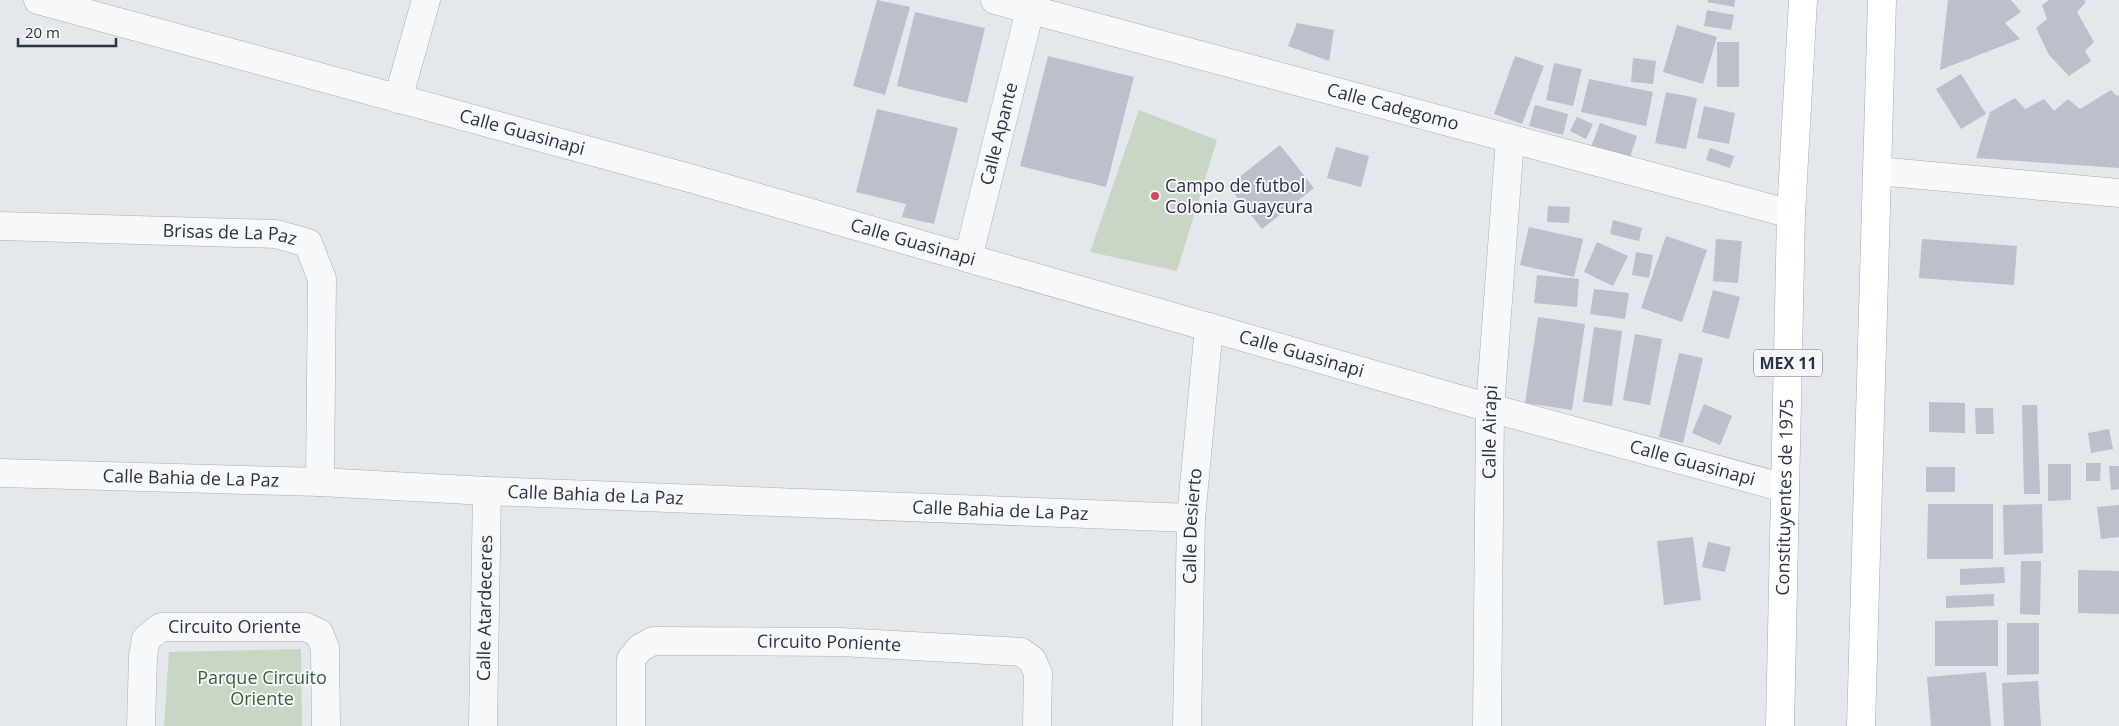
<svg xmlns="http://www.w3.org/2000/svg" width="2119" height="726" font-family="'Open Sans',sans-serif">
<rect width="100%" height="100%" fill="#e4e7ec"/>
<g fill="#c9d6c5">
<path d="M1139 110 1217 140 1177 271 1090 252Z"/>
<path d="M301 649 302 726H164L169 652Z"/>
</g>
<g fill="#bbc0ca">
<path d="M877 0 910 7 885 95 853 86Z"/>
<path d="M1708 0H1735L1734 7 1707 2Z"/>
<path d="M1948 0H2011L2021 12 2005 23 2020 39 1940 70Z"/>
<path d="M2049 0H2084L2086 2 2077 12 2094 42 2085 51 2091 61 2069 76 2049 55 2036 28 2047 19 2042 5Z"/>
<path d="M1707 10 1734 15 1731 30 1704 26Z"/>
<path d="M915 12 985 28 967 103 897 86Z"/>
<path d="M1297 23 1334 30 1329 61 1288 46Z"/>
<path d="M1677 25 1717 37 1703 84 1663 72Z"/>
<rect x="1717" y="42" width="22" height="45"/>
<path d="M1048 56 1134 77 1106 187 1020 166Z"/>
<path d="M1515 56 1544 66 1522 124 1494 114Z"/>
<path d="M1633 58 1656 61 1653 84 1631 82Z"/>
<path d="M1554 63 1582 69 1573 106 1546 100Z"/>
<path d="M1961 74 1986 114 1961 129 1936 89Z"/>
<path d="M1589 79 1653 92 1646 126 1581 112Z"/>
<path d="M2111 90 2117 96 2119 95V168L1976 158 1990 112 2015 98 2025 109 2044 99 2054 111 2068 99 2080 109Z"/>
<path d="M1666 92 1697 98 1686 149 1655 143Z"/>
<path d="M1535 105 1568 114 1563 135 1529 126Z"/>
<path d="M1704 106 1735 113 1729 144 1697 138Z"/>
<path d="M877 109 958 128 934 224 902 217 906 204 856 192Z"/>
<path d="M1577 117 1593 124 1586 139 1570 131Z"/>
<path d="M1600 123 1637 136 1629 160 1591 147Z"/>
<path d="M1280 145 1314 188 1262 229 1228 186Z"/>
<path d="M1336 147 1369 156 1361 187 1327 178Z"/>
<path d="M1710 148 1734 156 1730 168 1706 160Z"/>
<path d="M1548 206 1570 207 1569 223 1547 222Z"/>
<path d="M1613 220 1642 228 1639 241 1610 234Z"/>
<path d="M1529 227 1583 239 1574 277 1520 265Z"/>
<path d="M1666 236 1707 250 1682 322 1641 308Z"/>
<path d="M1716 239 1742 241 1738 283 1713 281Z"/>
<path d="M1922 239 2017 246 2014 285 1919 278Z"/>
<path d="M1597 242 1628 256 1613 286 1584 272Z"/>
<path d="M1636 252 1653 255 1649 278 1632 275Z"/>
<path d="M1537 275 1579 279 1577 307 1534 303Z"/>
<path d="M1594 289 1629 293 1625 319 1590 314Z"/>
<path d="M1713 290 1740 297 1729 339 1702 332Z"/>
<path d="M1538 317 1585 324 1572 410 1525 403Z"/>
<path d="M1594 327 1622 331 1612 406 1583 402Z"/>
<path d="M1635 334 1662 339 1650 405 1623 400Z"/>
<path d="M1679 353 1703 358 1683 443 1659 437Z"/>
<path d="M1929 402 1965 403V433L1929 432Z"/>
<path d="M1704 404 1732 416 1720 445 1692 433Z"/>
<path d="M2022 405H2037L2040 494H2024Z"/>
<path d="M1975 408H1993L1994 434H1976Z"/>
<path d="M2109 429 2113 449 2091 453 2088 433Z"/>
<path d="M2086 463H2101L2100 481H2086Z"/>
<path d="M2048 464H2071V500L2048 501Z"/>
<path d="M2109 466H2119V489L2111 490Z"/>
<rect x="1926" y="467" width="29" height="25"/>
<path d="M1928 504H1993V559H1927Z"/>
<path d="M2042 504 2043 553 2004 555 2003 505Z"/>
<path d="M2119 505V537L2101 539 2097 507Z"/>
<path d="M1693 537 1701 600 1664 605 1657 541Z"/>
<path d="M1708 542 1731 547 1725 572 1702 567Z"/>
<path d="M2021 561H2041L2040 615 2020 614Z"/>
<path d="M2004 567 2005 583 1960 585V569Z"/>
<path d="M2078 570 2119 571V614L2078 613Z"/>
<path d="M1994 594V606L1946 608V596Z"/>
<path d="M1998 620V666H1935V621Z"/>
<path d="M2007 623H2039V674L2007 675Z"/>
<path d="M1986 672 1991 726H1931L1927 677Z"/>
<path d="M2038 681 2041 726H2004L2002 683Z"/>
</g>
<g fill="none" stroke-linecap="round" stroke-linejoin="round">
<g stroke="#a9aeb7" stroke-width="29">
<g id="street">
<path id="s1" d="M38 0 693 179 1490 408 1785 488"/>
<path id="s2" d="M995 0 1791 214"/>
<path d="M398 99 426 0"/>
<path d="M1877 171 2119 193"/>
<path id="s3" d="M0 226 276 234 308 243 322 279 320 482"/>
<path id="s4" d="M968 258 1030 10"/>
<path id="s5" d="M0 473 320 482 487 491 1191 518"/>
<path id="s6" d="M141 726 143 656 146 639 161 627H306L319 633 325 648 326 726"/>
<path id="s7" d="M483 726 487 491"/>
<path id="s8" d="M631 726V659L640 648 653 641 840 642 1021 652 1032 660 1038 673 1037 726"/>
<path id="s9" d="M1187 726 1191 518 1209 327"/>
<path id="s10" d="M1487 726 1490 408 1510 139"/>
</g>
</g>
<g stroke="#a3abb8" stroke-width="29">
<g id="primary">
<path id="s11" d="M1780 726 1791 214 1803 0"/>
<path d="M1861 726 1882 0"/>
</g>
</g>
<use href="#street" stroke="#f7f8fa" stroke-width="28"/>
<use href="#primary" stroke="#fff" stroke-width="28"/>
</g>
<circle fill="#d1495b" stroke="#f4f6f9" stroke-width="2" cx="1155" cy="196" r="5"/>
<g text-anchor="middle" stroke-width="4" stroke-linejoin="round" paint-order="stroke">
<rect fill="#f4f6f9" stroke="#676e7b" stroke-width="1" x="1754" y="349.5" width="68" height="27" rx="4"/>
<g font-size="16" font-weight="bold" fill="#2b3445">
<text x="1788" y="369">MEX 11</text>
</g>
<g font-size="18" fill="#2b3445" stroke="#f4f6f9">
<text dy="6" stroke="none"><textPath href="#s2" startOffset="412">Calle Cadegomo</textPath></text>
<text dy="6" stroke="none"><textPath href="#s1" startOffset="502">Calle Guasinapi</textPath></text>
<text dy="6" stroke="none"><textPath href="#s4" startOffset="128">Calle Apante</textPath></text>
<text dy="6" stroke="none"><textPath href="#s3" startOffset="230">Brisas de La Paz</textPath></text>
<text dy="6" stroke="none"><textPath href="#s1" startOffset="908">Calle Guasinapi</textPath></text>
<text dy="6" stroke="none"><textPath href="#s1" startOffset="1312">Calle Guasinapi</textPath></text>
<text dy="6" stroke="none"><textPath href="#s10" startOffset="294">Calle Airapi</textPath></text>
<text dy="6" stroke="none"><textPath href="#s1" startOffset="1718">Calle Guasinapi</textPath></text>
<text dy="6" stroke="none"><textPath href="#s5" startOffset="191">Calle Bahia de La Paz</textPath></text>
<text dy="6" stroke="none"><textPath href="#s5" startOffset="596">Calle Bahia de La Paz</textPath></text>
<text dy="6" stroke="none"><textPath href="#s11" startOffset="229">Constituyentes de 1975</textPath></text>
<text dy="6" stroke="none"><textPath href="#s5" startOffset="1001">Calle Bahia de La Paz</textPath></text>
<text dy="6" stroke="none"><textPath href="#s9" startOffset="200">Calle Desierto</textPath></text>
<text dy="6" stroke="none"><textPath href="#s7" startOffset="118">Calle Atardeceres</textPath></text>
<text dy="6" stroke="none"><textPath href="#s6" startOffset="180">Circuito Oriente</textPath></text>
<text dy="6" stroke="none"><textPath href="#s8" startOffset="272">Circuito Poniente</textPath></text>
</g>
<g font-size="18" fill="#2b3445" stroke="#f4f6f9" text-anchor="start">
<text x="1165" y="192">Campo de futbol<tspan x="1165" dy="21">Colonia Guaycura</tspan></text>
</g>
<g font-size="18" fill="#3f6138" stroke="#f4f6f9">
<text x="262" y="684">Parque Circuito<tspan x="262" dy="21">Oriente</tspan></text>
</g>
</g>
<path d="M18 38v8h98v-8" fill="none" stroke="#2b3445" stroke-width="2.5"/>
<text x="25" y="38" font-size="15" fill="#2b3445" stroke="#f4f6f9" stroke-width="4" paint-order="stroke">20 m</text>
</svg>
